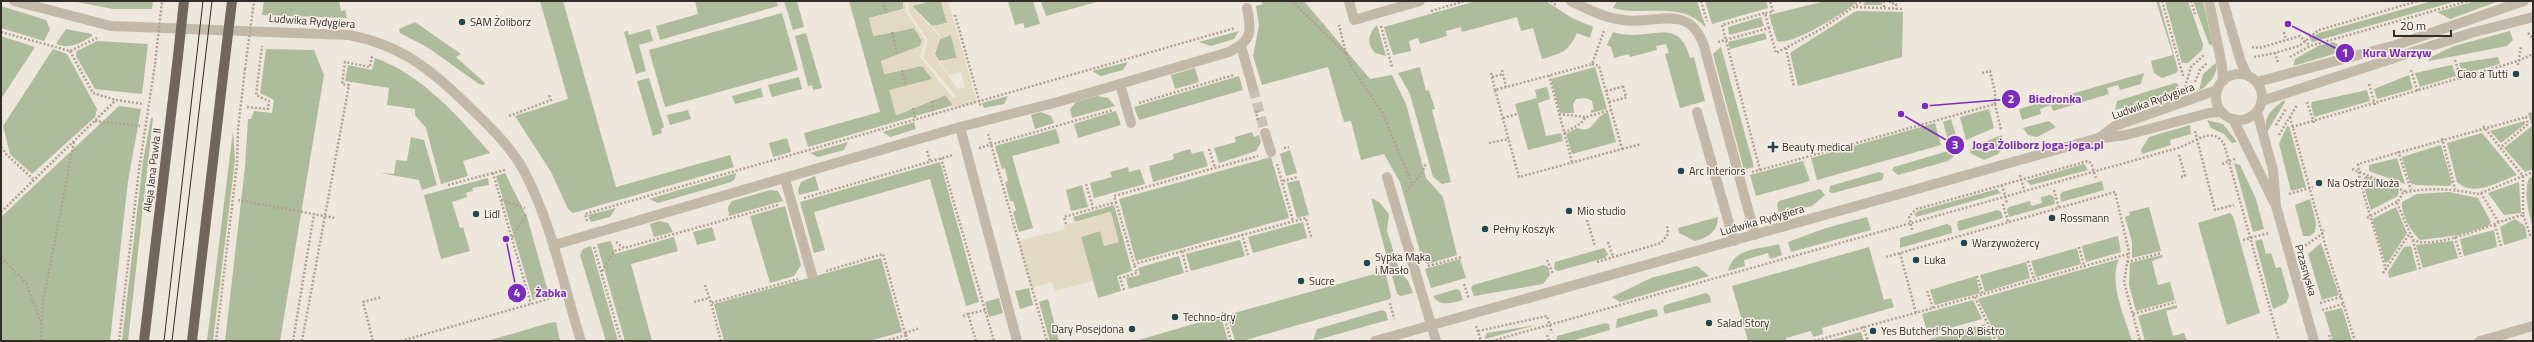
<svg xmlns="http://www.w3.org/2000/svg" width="2534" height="342" font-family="'Titillium Web',sans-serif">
<rect width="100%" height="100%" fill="#eee7db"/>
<g fill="#aebb9d">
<path d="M72 1H153L152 9H113Z"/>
<path d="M264 1H339L341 11 345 10 347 18 262 15Z"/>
<path d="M540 1H563L616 187 730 155 734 167 573 213 568 209 551 172 515 116 568 99Z"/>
<path d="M695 1H777L778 6 660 40 656 26 698 14Z"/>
<path d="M784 1H797L804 27 793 30Z"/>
<path d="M849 1H903V9L869 18 874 36 914 28 922 41 920 46 881 61 885 74 922 66 933 79 897 115 946 95 954 105 808 147 804 133 880 112Z"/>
<path d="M931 1H941L947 23 932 26 912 6Z"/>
<path d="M1008 1H1033L1040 24 1025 28 1023 23 1015 25Z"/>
<path d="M1043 1H1100L1046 16 1041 2Z"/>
<path d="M1260 1H1304L1370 79 1392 75 1406 104 1426 178 1443 197 1457 255 1428 264 1423 262 1400 182 1384 154 1361 160 1351 121 1344 122 1328 67 1262 85 1253 56 1259 26 1256 6 1263 4Z"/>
<path d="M1476 1H1546L1572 18 1593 27 1590 38 1577 33C1568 52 1562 53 1542 59L1533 28 1521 31 1517 17 1462 32 1461 27 1446 31 1447 36 1420 44 1418 38 1409 41 1411 51 1393 55 1384 27Z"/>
<path d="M1617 1H1697L1706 28C1682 0 1645 17 1613 8Z"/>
<path d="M1705 1H1766L1768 8 1712 24Z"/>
<path d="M1825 1H1858C1846 12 1792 46 1777 41L1769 15Z"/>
<path d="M1866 1H1882V5H1863Z"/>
<path d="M2156 1H2159L2178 70 2176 73 2162 78 2154 73 2151 61 2173 55Z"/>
<path d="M2165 1H2188L2203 44 2202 50 2188 63H2182Z"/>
<path d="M2193 1H2203L2213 46 2209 44Z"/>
<path d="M2432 1H2457L2312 42 2310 39 2319 33Z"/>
<path d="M2475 1H2499L2450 19 2437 12Z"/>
<path d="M1 6 46 20 50 29 44 41 1 28Z"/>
<path d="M1856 11 1903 12 1902 57 1798 86 1790 53Z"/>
<path d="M782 13 798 70 665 107 649 50Z"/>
<path d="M1761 17 1764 26 1729 35 1728 27Z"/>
<path d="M415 22 461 54 456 57 485 83 484 85 479 84 427 47 400 33 399 29Z"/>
<path d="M1377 25 1386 56 1375 53C1366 44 1368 33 1377 25Z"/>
<path d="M66 29 92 34V36C79 44 71 49 56 44Z"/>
<path d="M650 29 653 41 639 45 646 71 636 74 624 32 628 31 629 35Z"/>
<path d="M1239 31 1234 39 1211 46 1199 42Z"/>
<path d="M2510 31 2513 40 2507 46 2429 61V58L2454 46Z"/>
<path d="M1613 32C1648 44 1678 13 1690 58L1694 57 1705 101 1680 108 1665 54 1669 53 1666 44 1656 46 1657 50 1630 57 1629 54 1614 58 1611 47 1607 45Z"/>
<path d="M806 33 822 88 813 90 812 85 808 86 795 36Z"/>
<path d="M1765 33 1767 39 1730 49 1728 42Z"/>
<path d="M951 35 957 58 939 61 935 54 940 39Z"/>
<path d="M1 36 35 47 1 99Z"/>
<path d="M97 41 148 44 142 94 95 89 76 56 77 51Z"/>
<path d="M2333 42 2347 50 2293 66 2295 59 2318 46Z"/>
<path d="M1721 47 1754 167 1744 170 1713 54Z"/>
<path d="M53 49 67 54 97 109 95 117 32 174 10 154 3 126Z"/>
<path d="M266 49 314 50 324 75 280 341H225L245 167 248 119H251L254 111 272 113 274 100 260 93Z"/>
<path d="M2498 57 2500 64 2463 74 2459 63Z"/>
<path d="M375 58C421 74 459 117 490 153L463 161 468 176 441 184 426 128 415 115V109L387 105 389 88 345 81 348 65 372 70Z"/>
<path d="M1128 62 1123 70 1101 76 1092 71Z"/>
<path d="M2216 63C2219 74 2208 85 2199 91L2203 74Z"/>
<path d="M2452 65 2456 76 2420 87 2415 73Z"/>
<path d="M1420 67 1426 91 1429 90 1435 109 1432 110 1451 182 1442 184 1433 177 1410 94 1398 73Z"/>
<path d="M1595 67 1607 109 1591 113V110H1594L1592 101 1586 98 1576 99 1573 104 1574 113H1560L1551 79Z"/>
<path d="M1195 68 1199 82 1175 89 1171 75Z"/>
<path d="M2144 73 2141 84 2120 90 2118 85 2107 88 2109 94 2053 111 2051 105 2040 109 2041 114 2022 120 2019 109Z"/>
<path d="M2409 75 2413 89 2377 99 2374 89Z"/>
<path d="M1239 76 1243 90 1139 120 1134 107Z"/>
<path d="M799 77 802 89 772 97 768 85Z"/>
<path d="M649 78 664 127 661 129 662 133 653 136 637 81Z"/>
<path d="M2175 83 2178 84 2181 93 2115 110 2117 101Z"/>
<path d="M1547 87 1550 99 1538 103 1546 136 1561 133 1563 141 1528 150 1515 104 1537 98 1535 90Z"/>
<path d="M761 88 763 97 735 104 732 96Z"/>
<path d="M2367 90 2370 101 2314 117 2311 105 2312 102Z"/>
<path d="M1008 96 1004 104 984 108 982 103Z"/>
<path d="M1097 96 1108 98 1115 106 1072 118 1070 109 1076 102Z"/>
<path d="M2284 100 2285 102 2267 132C2263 115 2272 110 2284 100Z"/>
<path d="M119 106 141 109 128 181 110 341H1V217Z"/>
<path d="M1989 109 1994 128 1966 140 1960 117Z"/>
<path d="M688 110 691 119 670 125 667 115Z"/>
<path d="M1116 111 1121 125 1078 138 1074 124Z"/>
<path d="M1041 112 1051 116 1054 123 1035 129 1031 115Z"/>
<path d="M1608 112 1616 142 1572 154 1566 134 1577 128C1595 135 1592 117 1608 112Z"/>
<path d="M2533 112V169L2525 172 2504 148 2532 126 2528 113Z"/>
<path d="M151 118H153L128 341H122L143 161Z"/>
<path d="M1951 119 1958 142 1949 144 1943 122Z"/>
<path d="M2207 120 2223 124 2237 142 2232 143 2224 134 2211 128Z"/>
<path d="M2049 121 2056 127 2037 137 2028 135 2023 128Z"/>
<path d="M2525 121V124L2501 143 2490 131Z"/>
<path d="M914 122 916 129 890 137 883 132Z"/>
<path d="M1935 123 1941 145 1817 180 1811 158Z"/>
<path d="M2190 125 2191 134 2170 140 2171 145 2142 154 2141 150 2149 137Z"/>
<path d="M2287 126H2289L2306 187 2291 191 2279 144Z"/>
<path d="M1056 129 1060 143 1012 156 1033 228 1019 232 1013 212 1016 210 1013 201H1010L1005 182 1008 181 1005 168 1002 169 995 146Z"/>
<path d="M233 131 235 160 213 341H207Z"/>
<path d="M1252 132 1254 137 1259 135 1261 142 1256 151 1219 163 1214 148 1236 142 1235 137Z"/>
<path d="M2482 133 2517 175C2499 181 2474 198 2457 182L2447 143Z"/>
<path d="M2002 135 2004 146 1998 154 1984 160 1970 153 1971 147Z"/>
<path d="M411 137 424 140 437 185 422 190 419 180 380 173 394 174 396 160 407 161Z"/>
<path d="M787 138 791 152 773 157 769 143Z"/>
<path d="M848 142 844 150 818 157 810 153Z"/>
<path d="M2441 145 2452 183 2450 186 2416 185 2410 183 2402 157Z"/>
<path d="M1190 149 1192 154 1203 151 1208 166 1153 182 1149 166 1174 159 1173 154Z"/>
<path d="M1290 150 1297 173 1286 176 1280 154Z"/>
<path d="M1948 151 1953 153 1954 156 1948 161 1898 175 1892 170 1894 167Z"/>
<path d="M1271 157 1289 218 1136 261 1119 199Z"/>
<path d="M2397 158 2405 184 2369 171V165Z"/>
<path d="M1803 161 1810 181 1756 196 1750 175Z"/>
<path d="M940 162 979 302 966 306 930 179 814 212 825 250 814 253 800 202Z"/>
<path d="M2234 163 2240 165 2256 199 2264 229 2253 232Z"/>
<path d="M2084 164 2088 170 2031 185 2026 181Z"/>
<path d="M1128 167 1129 172 1140 169 1145 184 1094 198 1090 183 1112 177 1110 172Z"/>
<path d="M1879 172 1884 174 1882 180 1833 193 1829 192 1830 186Z"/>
<path d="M505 173 527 217 549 295 533 300 496 176Z"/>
<path d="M736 173 735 179 731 182 658 203 649 199Z"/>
<path d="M815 176 819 190 799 195 798 190 801 182Z"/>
<path d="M2366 176 2399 189 2398 196 2371 210 2362 180Z"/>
<path d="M2533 176V228C2529 214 2523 193 2529 178Z"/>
<path d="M488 178 489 185 472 188 473 191 466 193 467 197 452 202 460 228 463 227 470 251 441 259 424 195Z"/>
<path d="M1299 180 1309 215 1297 218 1287 183Z"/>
<path d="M2102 181 2104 190 2061 202 2060 195 2062 192Z"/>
<path d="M2519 182 2521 213 2504 215 2488 193Z"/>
<path d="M1082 185 1088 207 1071 211 1066 190Z"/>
<path d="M1820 189 1825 195 1812 206 1779 213 1777 204 1779 201Z"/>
<path d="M1997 189 2001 193 1916 217 1915 214 1918 211Z"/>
<path d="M770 190 778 191 783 201 729 216 728 207 732 201Z"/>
<path d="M2449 192 2478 198 2491 222 2488 226 2459 235 2420 240C2411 231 2401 215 2402 202L2417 194Z"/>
<path d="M2050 195 2054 197 2055 204 2009 217 2007 210 2009 207 2030 201 2031 206 2042 203 2041 197Z"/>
<path d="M1371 198 1379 202 1389 214 1387 231 1400 272 1408 281 1413 293 1401 296 1397 294Z"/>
<path d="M2310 199 2316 223 2315 232 2310 236H2303L2295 205Z"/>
<path d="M1114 205 1132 271 1117 276 1121 291 1098 298 1081 237 1100 231 1110 212 1075 222 1073 217Z"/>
<path d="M785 206 801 265 794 276 770 283 750 216Z"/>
<path d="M2149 207 2161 251 2132 258V242L2125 217 2130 215 2129 212Z"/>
<path d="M2396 207 2407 233 2388 262H2385L2372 219Z"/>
<path d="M616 208 610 217 591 222 588 215Z"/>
<path d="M1998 210 2001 212 2003 218 1959 231 1957 225 1958 221Z"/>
<path d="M2230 213 2233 216 2260 313 2227 325 2198 223Z"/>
<path d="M1718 217C1717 233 1708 237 1695 241L1679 233 1678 228Z"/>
<path d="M1867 217 1871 230 1791 252 1788 242 1826 228Z"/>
<path d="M2515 219 2525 226 2527 238 2504 245 2500 227Z"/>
<path d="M659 221 668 223 673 232 654 237 650 224Z"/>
<path d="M1303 222 1307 238 1253 253 1248 237Z"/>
<path d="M1947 224 1951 226 1952 233 1900 248V238Z"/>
<path d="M712 227 716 240 697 245 693 232Z"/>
<path d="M2494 230 2497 247 2464 256 2460 239Z"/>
<path d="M2118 236 2121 252 2086 262 2082 246Z"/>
<path d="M674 237 678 251 631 264 652 341H625L597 244 611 241 615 254Z"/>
<path d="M2262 239 2266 254 2271 253 2276 268 2281 267 2289 296 2286 303 2273 309 2255 241Z"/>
<path d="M1240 240 1245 256 1191 271 1186 254Z"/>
<path d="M2453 241 2458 258 2423 268 2416 245Z"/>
<path d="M2321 243 2339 295 2322 300 2308 254Z"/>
<path d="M1779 244 1782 255 1770 259 1768 253 1744 260 1745 266 1728 271C1734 247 1759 250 1779 244Z"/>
<path d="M591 246 618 341H606L580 255 583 249Z"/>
<path d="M2411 246 2417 270 2389 278 2388 272 2404 247Z"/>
<path d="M1869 247 1884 300 1891 298 1894 307 1822 328 1823 334 1813 337 1811 331 1786 338V341H1748L1732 286Z"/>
<path d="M1604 248 1608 254 1605 258 1558 271 1554 269 1555 262Z"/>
<path d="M2077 248 2081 264 2036 277 2031 261Z"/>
<path d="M2162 255 2163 257 2152 261 2158 285 2170 282 2175 300 2136 311 2129 285 2130 263Z"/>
<path d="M1179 256 1184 273 1129 289 1126 278 1140 275 1138 268Z"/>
<path d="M881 258 902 332 869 341H724L714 304Z"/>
<path d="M1460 259 1466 278 1431 288 1425 269Z"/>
<path d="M2119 259C2108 283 2125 317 2132 341H1999L1978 299Z"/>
<path d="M2026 262 2030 278 1985 292 1980 275Z"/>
<path d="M1544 265 1548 267 1550 275 1543 284 1474 296 1471 288 1473 285Z"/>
<path d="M1697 266 1709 276 1620 302 1612 297 1651 278Z"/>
<path d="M1385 271 1391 296 1390 299 1242 341H1235L1227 315Z"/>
<path d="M1976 276 1980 293 1935 305 1930 290Z"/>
<path d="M1029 288 1033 305 1020 309 1015 291Z"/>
<path d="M1457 289 1460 291 1463 300C1451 303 1440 307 1433 296Z"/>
<path d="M1706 293 1710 296 1711 302 1665 314 1663 308 1665 305Z"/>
<path d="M999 298 1003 313 989 317 985 302Z"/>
<path d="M1048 299 1059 341H1050L1039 302Z"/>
<path d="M1973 300 1982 319 1928 334 1922 314Z"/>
<path d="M2177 305V308L2166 311 2173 336 2184 333 2187 341H2145L2138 316Z"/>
<path d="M2342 308 2352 341H2333L2324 312Z"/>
<path d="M1653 309 1657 310 1658 316 1616 328 1617 319Z"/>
<path d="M1382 310 1386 312 1388 320 1313 341 1317 329Z"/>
<path d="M1221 316 1228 341H1135Z"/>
<path d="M556 322 560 341H487L549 323Z"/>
<path d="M1605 323 1609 324 1610 330 1571 341H1556L1557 336Z"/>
<path d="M1985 324 1993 341H1930V339Z"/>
<path d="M1536 325 1485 339V337L1487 333Z"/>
<path d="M1861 332 1864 341H1828Z"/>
</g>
<g fill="#e4d9c4">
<path d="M903 1H905L906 12 925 40 920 57 953 98 956 96 923 57 928 40 908 11V1H931L912 6 909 4 940 37 934 55 962 96 958 89 965 87 961 72 949 75 939 61 957 58 951 35 940 39 941 36 932 26 947 23 941 1H948L977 102 955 108 945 95 896 115 889 90 932 79 922 66 884 74 881 61 920 46 922 41 914 28 873 36 869 18 903 9Z"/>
<path d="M1111 212 1119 242 1104 246 1100 231 1081 237 1093 281 1055 291 1052 282 1032 288 1018 241 1065 229 1064 225Z"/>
</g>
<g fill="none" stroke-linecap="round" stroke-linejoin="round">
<path stroke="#c8c2b7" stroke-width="10" stroke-dasharray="10 5" stroke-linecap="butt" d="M1253 88 1265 133"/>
<g stroke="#b0a293" stroke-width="2.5" stroke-dasharray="2 2" stroke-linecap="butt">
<path d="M883 1 887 13"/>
<path d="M1292 1 1346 54 1339 25"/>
<path d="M1551 1 1557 6"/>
<path d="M1701 1 1707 21"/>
<path d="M1884 1V8"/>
<path d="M1890 1V3L1896 4V9"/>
<path d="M2162 1 2183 76"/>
<path d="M2191 1 2195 14"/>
<path d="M1856 7 1903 9"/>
<path d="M1431 11 1465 1"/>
<path d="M955 15 981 107"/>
<path d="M1381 26 1392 67"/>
<path d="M1769 28 1765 13 1773 12 1770 1"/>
<path d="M1 32 70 51 97 38"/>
<path d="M892 32 897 54"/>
<path d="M2284 32 2286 40"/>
<path d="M2528 33 2533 38"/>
<path d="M1718 42 1769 28 1776 53 1823 28 1862 1"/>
<path d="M2252 47 2259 48 2300 36 2310 46"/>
<path d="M1786 48 1794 87"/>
<path d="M70 51 93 93 116 100 144 104"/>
<path d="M1346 54 1352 68 1382 112 1412 184"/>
<path d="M2254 57 2275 53"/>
<path d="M2290 57 2310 46 2468 1"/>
<path d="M2455 60 2461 80"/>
<path d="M2278 62 2275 53 2299 46 2319 30 2418 1"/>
<path d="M1592 64 1599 66 1622 149 1519 177 1495 90 1592 64 1604 31"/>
<path d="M2518 65 2521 46"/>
<path d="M902 70 906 86"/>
<path d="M1502 70 1506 87"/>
<path d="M2411 70 2418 93"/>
<path d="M1491 73 1495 90"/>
<path d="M1982 73 1990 71 1995 92V104"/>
<path d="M1549 75 1572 162"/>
<path d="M1492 77 1503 74"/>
<path d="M2195 82 2200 70 2207 63"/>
<path d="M2369 84 2375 105"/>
<path d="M1623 86 1626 97"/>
<path d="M2185 87 2191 67 2205 54"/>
<path d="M1606 91 1625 86"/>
<path d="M932 101 933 114"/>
<path d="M1609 102 1628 97"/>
<path d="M2307 102 2314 123"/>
<path d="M1139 103 1234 75"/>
<path d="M247 107 268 109 269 101 256 95 262 46"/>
<path d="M913 108 915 119"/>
<path d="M1559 114 1585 117"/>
<path d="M509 116 551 100 549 95"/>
<path d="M2290 117 2327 251 2355 341"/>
<path d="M1503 118 1517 114"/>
<path d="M1258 120 1256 112 1260 111"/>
<path d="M95 121 140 126"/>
<path d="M2276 125 2286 109"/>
<path d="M2483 126 2523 176V215C2497 220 2439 251 2413 240L2397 203 2403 193C2427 187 2453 189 2478 194L2481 193 2533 172"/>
<path d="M2292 127 2518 61 2533 54"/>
<path d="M2195 131 2215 210 2234 205"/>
<path d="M1564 133 1580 124 1586 117 1611 110"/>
<path d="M988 134 1047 341"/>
<path d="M2279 135 2297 105"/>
<path d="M2442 138 2455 189"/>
<path d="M1489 143 1509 139"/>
<path d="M1 147 7 155 33 179"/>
<path d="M979 148 1113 110"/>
<path d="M1284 148 1289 147"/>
<path d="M1209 149 1215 168"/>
<path d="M1622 149 1641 144"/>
<path d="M927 151 930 161"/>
<path d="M2398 151 2411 190"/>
<path d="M2179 155 2185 176 2181 177"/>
<path d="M941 158 994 341"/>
<path d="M1277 164 1293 221"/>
<path d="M2222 164 2237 158"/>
<path d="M2352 169 2407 192"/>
<path d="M505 170 493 173 531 304"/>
<path d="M1760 170 1995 104 2001 130"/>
<path d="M1752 172 1760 170 1722 25 1765 13"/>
<path d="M2020 175 2024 190"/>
<path d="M1283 181 1298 177"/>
<path d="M1086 184 1093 208"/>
<path d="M448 185 493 173"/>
<path d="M2002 185 2007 203"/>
<path d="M2054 190 2059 208"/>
<path d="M1406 192 1422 173 1426 163"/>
<path d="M2481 193 2499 223"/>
<path d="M2289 194 2313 187"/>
<path d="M804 198 953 155"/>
<path d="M238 200 335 218"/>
<path d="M501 200 525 208"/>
<path d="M1116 202 1134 264 1306 218 1311 237"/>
<path d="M2003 204 2008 222"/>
<path d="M1 212 116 100"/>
<path d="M2523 215 2531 237"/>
<path d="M2367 218 2398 201"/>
<path d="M1587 220 1595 246"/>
<path d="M587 221 585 214 1235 28"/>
<path d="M1066 224 1064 217 1116 202 1114 196 1258 156"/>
<path d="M2495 225 2501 246"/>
<path d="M1912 230 1909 216 1917 209 2088 161 2091 163 2096 178"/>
<path d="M1242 234 1248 255"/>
<path d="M512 237 527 213"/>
<path d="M2455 237 2461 257"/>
<path d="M2243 240 2269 233"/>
<path d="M2413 240 2420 269"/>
<path d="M616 242 624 248 778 205"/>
<path d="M1608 242 1613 257"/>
<path d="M594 247 621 341"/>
<path d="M2079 247 2084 266"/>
<path d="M2302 248 2322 234 2324 230"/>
<path d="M1182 251 1187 272"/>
<path d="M1900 253 1916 313"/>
<path d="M1 257 26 283 42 325"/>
<path d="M1886 257 2115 192 2129 252 2124 282 2140 341"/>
<path d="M1547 260 1553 274"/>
<path d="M2028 261 2034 279"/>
<path d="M1597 262 1661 243 1668 234 1667 225"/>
<path d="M2127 262 2162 253"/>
<path d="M1428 266 1462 257"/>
<path d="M2386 270 2360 181 2358 164 2526 117 2528 124 2500 148"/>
<path d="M602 271 614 251 623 249"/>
<path d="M826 271 883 254 905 333"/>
<path d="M2383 273 2410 233"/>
<path d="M1977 276 1983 295"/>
<path d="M1464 284 1469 299"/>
<path d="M705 285 711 303"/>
<path d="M1124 290 1120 278 1137 273 1134 264"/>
<path d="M1927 291 1933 308"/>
<path d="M1975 297 1996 341"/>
<path d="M694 302 709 298"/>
<path d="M1390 303 1394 319"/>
<path d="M2320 303 2341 297"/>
<path d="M2322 310 2343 304"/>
<path d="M1223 312 1231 341"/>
<path d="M2133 314 2176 302"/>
<path d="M963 316 968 314"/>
<path d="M1476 326 1481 341"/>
<path d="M1863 326 1868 341"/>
<path d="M1478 331 1547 316 1552 333"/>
<path d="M906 335 907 341"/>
<path d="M1547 335 1549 341"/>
<path d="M2329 335 2331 341"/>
<path d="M41 341 43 302 74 142"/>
<path d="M119 341 139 170 155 64"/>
<path d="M216 341 237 164 238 129 245 69"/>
<path d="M293 341 314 214"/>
<path d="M302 341 349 85 342 84 345 62 370 67 372 56"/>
<path d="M373 341 363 302 382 297"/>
<path d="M401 341 552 298"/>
<path d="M721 341 711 303 798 279"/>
<path d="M885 341 906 335 905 333 920 328"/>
<path d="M976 341 968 314 985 310"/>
<path d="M989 341 994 340"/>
<path d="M1492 341 2178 148C2194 143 2212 125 2224 144L2279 341"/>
<path d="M1814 341 2128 254"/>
</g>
<g stroke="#c4b8a8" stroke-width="10">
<path d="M14 1 111 26 349 35C396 44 424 64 458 96 481 118 509 143 524 171 552 224 563 284 581 341"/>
<path d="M1349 1 1354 20 1420 1"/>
<path d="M1571 1C1587 9 1605 18 1623 20 1656 25 1689 2 1704 46L1755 235"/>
<path d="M2209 1 2222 66 2223 81"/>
<path d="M2223 1 2241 62 2247 75"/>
<path d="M1241 46 1253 88"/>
<circle cx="2239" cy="97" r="23"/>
<path d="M2257 82 2396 45 2524 1"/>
<path d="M1120 84 1131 123"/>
<path d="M2262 101 2471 33 2533 17"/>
<path d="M1697 112 1734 241"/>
<path d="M2257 112 2273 170 2276 206 2314 341"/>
<path d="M2233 119 2274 202"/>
<path d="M960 127 1058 102 1229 52C1252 41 1252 32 1247 8"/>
<path d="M1265 133 1271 152"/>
<path d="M2099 138 2115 126 2217 90"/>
<path d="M1387 177 1436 341"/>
<path d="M785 179 812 275"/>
<path d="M554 245 960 127 1017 341"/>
<path d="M1375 341 2095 139 2126 135 2209 113 2222 112"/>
<path d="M2480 341 2533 326"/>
</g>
<g stroke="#72655a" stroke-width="10">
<path d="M144 341 177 65"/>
<path d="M192 341 224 67"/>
</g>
<g stroke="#322c27" stroke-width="1">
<path d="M164 341 203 1"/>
<path d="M172 341 212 1"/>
</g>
<g stroke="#b0a293" stroke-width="2.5" stroke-dasharray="2 2" stroke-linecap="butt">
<path d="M155 64 162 1"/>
<path d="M245 69 254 1"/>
</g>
<g stroke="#72655a" stroke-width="10">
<path d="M177 65 184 1"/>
<path d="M224 67 232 1"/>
</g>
</g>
<g fill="#22474e" stroke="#f6f1e6" stroke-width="1.5">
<circle cx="462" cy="22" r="4"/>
<circle cx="2516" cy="74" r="4"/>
<path d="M1771 141h4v4h4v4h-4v4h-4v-4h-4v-4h4z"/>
<circle cx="1681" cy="171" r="4"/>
<circle cx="2319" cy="183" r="4"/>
<circle cx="1569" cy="211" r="4"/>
<circle cx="476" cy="214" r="4"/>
<circle cx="2052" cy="218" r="4"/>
<circle cx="1485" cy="229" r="4"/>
<circle cx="1964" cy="243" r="4"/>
<circle cx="1916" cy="260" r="4"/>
<circle cx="1367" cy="263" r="4"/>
<circle cx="1301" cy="281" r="4"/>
<circle cx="1175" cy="317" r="4"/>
<circle cx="1709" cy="323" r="4"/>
<circle cx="1132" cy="329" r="4"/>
<circle cx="1873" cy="331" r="4"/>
</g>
<g text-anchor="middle" stroke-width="3" stroke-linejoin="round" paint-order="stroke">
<g font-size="11" fill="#322c27" stroke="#f6f1e6">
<text transform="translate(312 21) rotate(4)" y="4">Ludwika Rydygiera</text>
<text transform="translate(2153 101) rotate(-20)" y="4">Ludwika Rydygiera</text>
<text transform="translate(152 170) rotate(-83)" y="4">Aleja Jana Pawła II</text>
<text transform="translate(1762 220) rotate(-16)" y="4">Ludwika Rydygiera</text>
<text transform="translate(2306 270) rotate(74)" y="4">Przasnyska</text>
</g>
<g font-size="11" fill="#322c27" stroke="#f6f1e6" text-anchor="start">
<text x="470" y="26">SAM Żoliborz</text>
<text x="2508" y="78" text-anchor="end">Ciao a Tutti</text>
<text x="1782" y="151">Beauty medical</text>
<text x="1689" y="175">Arc Interiors</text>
<text x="2327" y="187">Na Ostrzu Noża</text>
<text x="1577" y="215">Mio studio</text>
<text x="484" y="218">Lidl</text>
<text x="2060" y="222">Rossmann</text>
<text x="1493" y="233">Pełny Koszyk</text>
<text x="1972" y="247">Warzywożercy</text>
<text x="1375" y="261">Sypka Mąka<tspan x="1375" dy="13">i Masło</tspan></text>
<text x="1924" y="264">Luka</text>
<text x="1309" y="285">Sucre</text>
<text x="1183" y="321">Techno-dry</text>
<text x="1717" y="327">Salad Story</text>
<text x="1124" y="333" text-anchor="end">Dary Posejdona</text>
<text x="1881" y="335">Yes Butcher! Shop &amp; Bistro</text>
</g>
</g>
<path fill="none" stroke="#7b2cbf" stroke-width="1.5" d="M2288 24L2345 53M1925 106L2011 99M1901 114L1955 145M506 239L517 293"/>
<g fill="#7b2cbf" stroke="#f6f1e6" stroke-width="1.5">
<circle cx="2288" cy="24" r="4"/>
<circle cx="1925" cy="106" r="4"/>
<circle cx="1901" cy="114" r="4"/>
<circle cx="506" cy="239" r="4"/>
<circle cx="2345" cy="53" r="10"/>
<circle cx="2011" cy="99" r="10"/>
<circle cx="1955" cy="145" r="10"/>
<circle cx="517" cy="293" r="10"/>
</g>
<g font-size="12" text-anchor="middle" font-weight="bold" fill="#fff">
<text x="2345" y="57">1</text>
<text x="2011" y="103">2</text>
<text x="1955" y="149">3</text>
<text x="517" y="297">4</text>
</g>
<g font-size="12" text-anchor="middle" font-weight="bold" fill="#7b2cbf" stroke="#f6f1e6" stroke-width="3" stroke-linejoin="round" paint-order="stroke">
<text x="2397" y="57">Kura Warzyw</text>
<text x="2055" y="103">Biedronka</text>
<text x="2038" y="149">Joga Żoliborz joga-joga.pl</text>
<text x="551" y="297">Żabka</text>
</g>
<rect width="2534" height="342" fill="none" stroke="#322c27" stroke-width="4"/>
<path d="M2394 30v6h57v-6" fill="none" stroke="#322c27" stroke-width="2"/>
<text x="2400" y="30" font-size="12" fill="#322c27" stroke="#f6f1e6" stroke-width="3" paint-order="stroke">20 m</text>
</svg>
